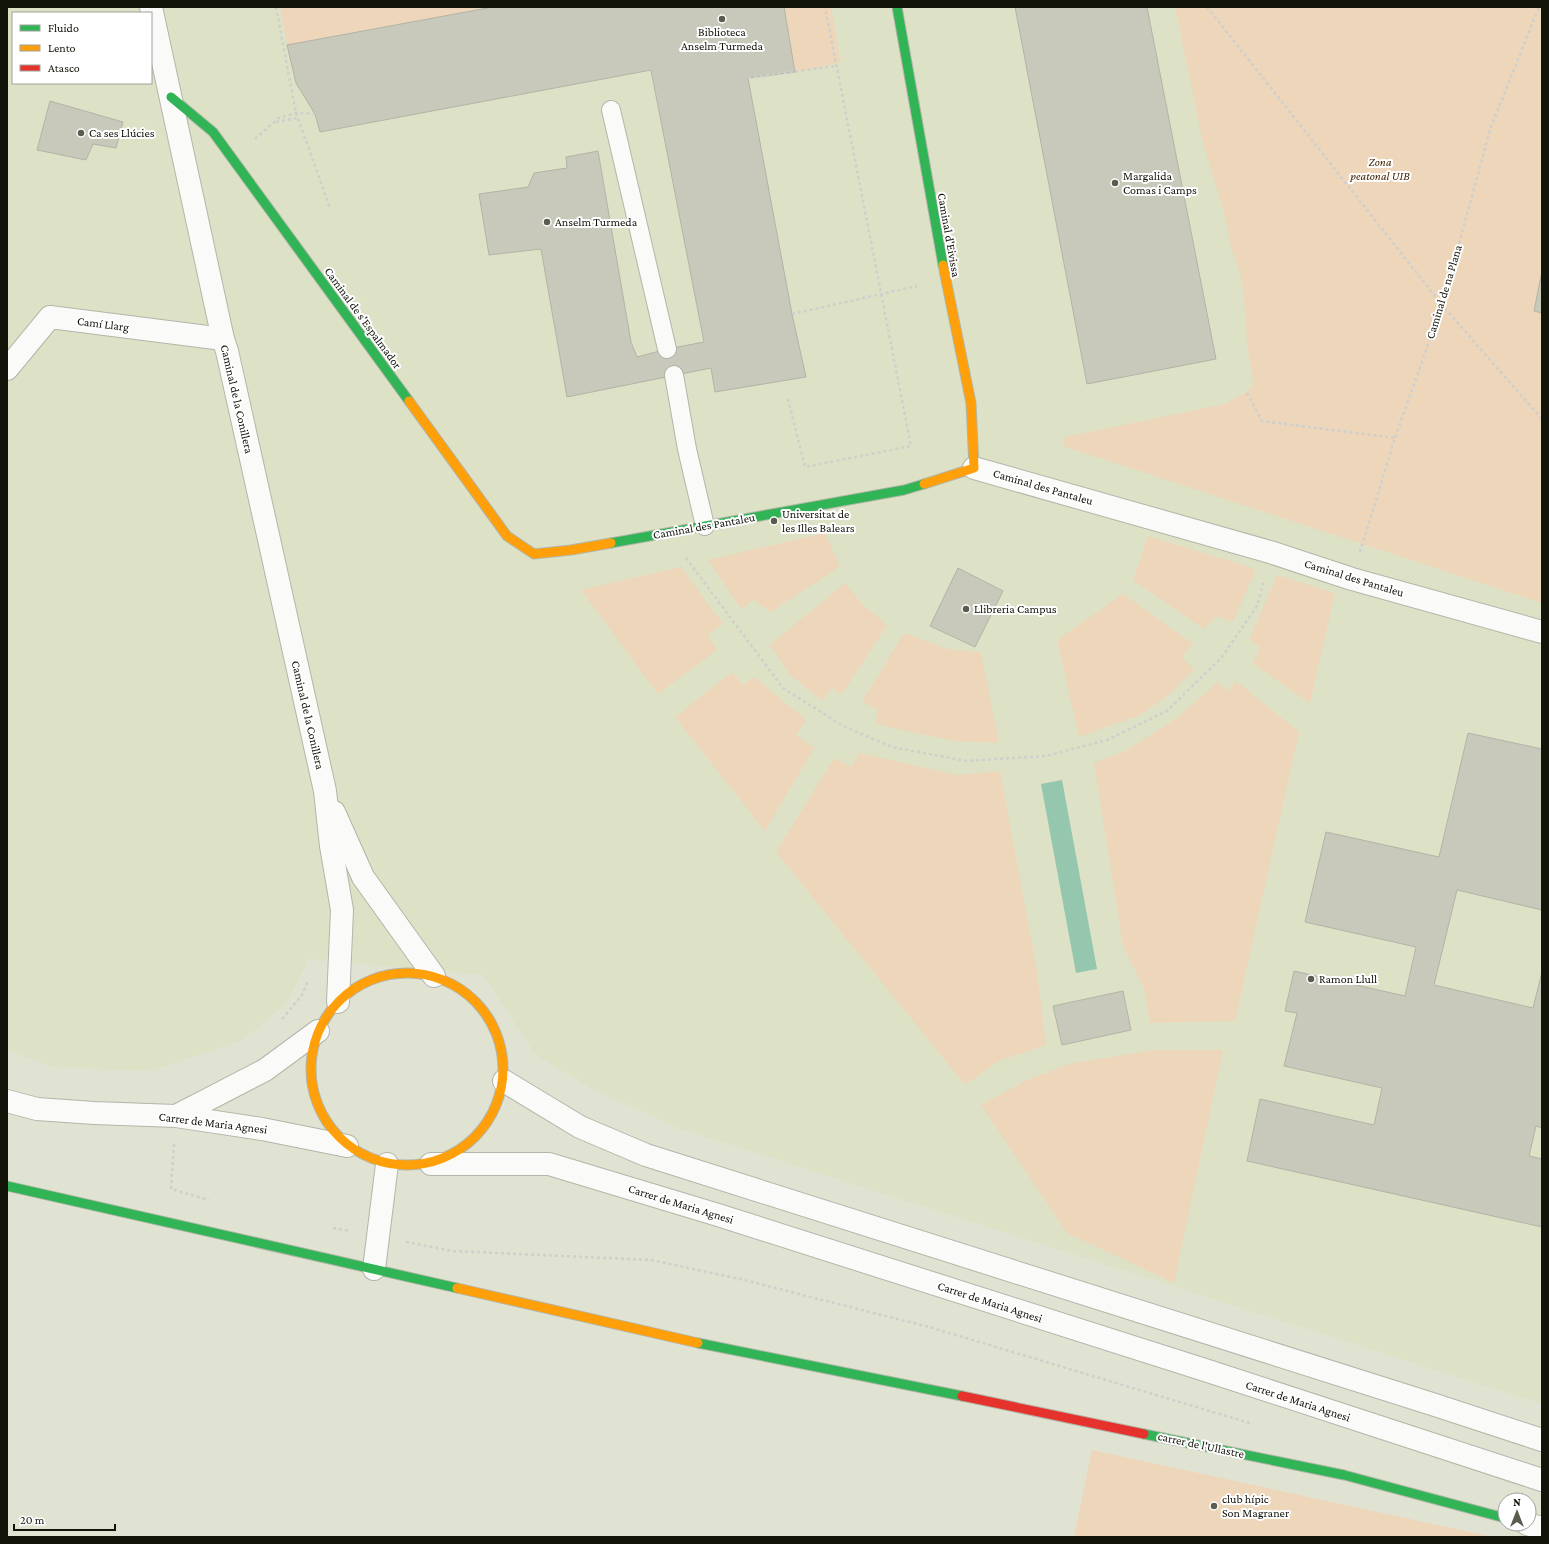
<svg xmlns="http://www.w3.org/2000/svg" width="1549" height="1544" font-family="'Crimson Pro',serif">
<rect width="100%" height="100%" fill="#e0e3d2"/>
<path fill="#dde2c6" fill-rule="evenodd" d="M7 7H1542V1404L681 1129 591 1088 535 1054 483 975 309 959 286 1004 241 1041 150 1071 52 1067 7 1050ZM13 13H151V83H13Z"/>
<g fill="#edd6ba">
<path d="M280 7H491L287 45Z"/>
<path d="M784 7H831L841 62 795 72Z"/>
<path d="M1175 7H1542V271L1534 310 1542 313V603L1063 446 1065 437 1225 404 1252 388 1253 378 1247 346 1244 297 1240 272 1231 247 1224 213 1202 139Z"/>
<path d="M825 533 840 567 770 612 754 600 741 609 708 560Z"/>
<path d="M1148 536 1256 569 1233 622 1216 616 1204 629 1133 580Z"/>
<path d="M681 567 723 624 708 635 717 650 658 694 581 590Z"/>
<path d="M1277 575 1335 593 1310 703 1253 664 1260 647 1249 640Z"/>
<path d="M845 583 863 605 887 625 842 694 831 688 823 701 790 675 770 645Z"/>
<path d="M1123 594 1193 644 1182 657 1194 669 1170 694 1140 715 1079 737 1057 640Z"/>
<path d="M904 633 947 649 981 652 999 743 955 741 901 730 875 723 878 710 862 702Z"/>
<path d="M732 672 743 685 754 677 806 720 796 735 814 748 765 831 675 717Z"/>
<path d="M1236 681 1299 732 1235 1021 1150 1023 1144 989 1123 946 1094 763 1125 751 1174 720 1218 682 1227 691Z"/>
<path d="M859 753 958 775 1000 771 1037 971 1046 1045 999 1061 965 1085 776 852 834 758 852 767Z"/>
<path d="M1155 1050H1223L1174 1283 1067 1233 981 1105 1027 1080 1073 1063Z"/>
<path d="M1092 1450 1110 1454 1493 1537H1074Z"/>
</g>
<path fill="#95c6ae" d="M1062 780 1097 969 1076 973 1041 784Z"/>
<g fill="#c8c8bb" stroke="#b3b3a6">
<path d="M493 7H784L795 72 748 78 792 314 806 377 715 392 711 368 567 397 541 249 489 255 479 194 528 187 534 173 567 168 566 157 598 151 631 342 637 357 667 349 704 342 651 70 320 132 315 114 296 83 287 45Z"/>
<path d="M1015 7H1147L1216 359 1087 384Z"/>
<path d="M50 101 123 122 116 148 93 144 86 160 37 150Z"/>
<path d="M1542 271V313L1534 311Z"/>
<path d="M958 568 1003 591 975 647 930 626Z"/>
<path d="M1468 733 1542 749V910L1457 890 1434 985 1533 1008 1542 972V1128L1536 1126 1529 1156 1542 1159V1227L1247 1161 1260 1099 1374 1125 1382 1088 1284 1066 1297 1013 1285 1011 1294 971 1405 996 1416 947 1305 922 1326 832 1439 857Z"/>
<path d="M1123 991 1131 1030 1062 1045 1053 1006Z"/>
</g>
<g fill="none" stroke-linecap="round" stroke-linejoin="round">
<g stroke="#b3b5a9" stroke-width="20">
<g id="lane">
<path d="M611 110 667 349"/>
<path d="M674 375 687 449 705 526"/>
</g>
</g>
<g stroke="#b3b5a9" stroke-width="24">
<g id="street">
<path d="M151 7 223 339 227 351 325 791 331 846 342 910 338 1002"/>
<path d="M7 369 50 317 223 339"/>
<path d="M974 468 1270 552 1352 579 1542 632"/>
<path d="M334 812 363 877 434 976"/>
<path d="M504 1081 580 1127 646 1155 1432 1404 1542 1440"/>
<path d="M7 1101 37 1109 94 1113 176 1116 262 1129 347 1146"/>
<path d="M176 1116 265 1070 318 1031"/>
<path d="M431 1164H549L718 1215 1208 1371 1542 1480"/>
<path d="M374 1269 387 1164"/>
<path d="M1527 1524 1542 1528"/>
</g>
</g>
<g stroke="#b3b5a9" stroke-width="11">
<g id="fast">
<path d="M897 7 943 265"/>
<path d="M171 97 213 132 409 401"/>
<path d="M611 543 904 490 924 484"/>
<path d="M7 1186 457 1288"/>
<path d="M698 1343 962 1396"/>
<path d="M1144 1434 1344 1475 1505 1518"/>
</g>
</g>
<g stroke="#b3b5a9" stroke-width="11">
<g id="slow">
<path d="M409 401 507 536 534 554 571 550 611 543"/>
<path d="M924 484 974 468 971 403 943 265"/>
<circle cx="407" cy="1069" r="96"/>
<path d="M457 1288 698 1343"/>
</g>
</g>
<g stroke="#b3b5a9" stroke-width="11">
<path id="jam" d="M962 1396 1144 1434"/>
</g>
<g stroke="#cfcfcb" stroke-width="2.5" stroke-dasharray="3 3" stroke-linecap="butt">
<path d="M276 7 296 113 330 208"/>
<path d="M1207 7 1442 305 1542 419"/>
<path d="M748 78 836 66"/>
<path d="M276 122 297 118"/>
<path d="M255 139 279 118 296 113 315 114"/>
<path d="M792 314 917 286"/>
<path d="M1247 393 1262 421 1395 438"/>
<path d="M788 399 805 467 911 446 825 7"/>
<path d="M1360 552 1395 438 1442 305 1491 127 1539 7"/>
<path d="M686 558 783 688 843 726 892 747 966 761 1046 756 1107 740 1167 711 1222 657 1257 606 1264 580"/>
<path d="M282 1019 302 995 308 981"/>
<path d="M174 1144 171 1189 209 1200"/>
<path d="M333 1228 350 1231"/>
<path d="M406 1242 453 1251 651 1260 740 1279 929 1327 1253 1424"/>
</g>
<use href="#lane" stroke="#fafbf8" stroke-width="18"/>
<use href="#street" stroke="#fafbf8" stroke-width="22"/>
<use href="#fast" stroke="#30b455" stroke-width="9"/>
<use href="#slow" stroke="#ff9f0a" stroke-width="9"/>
<use href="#jam" stroke="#e5322d" stroke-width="9"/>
</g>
<g fill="#5a5c4f" stroke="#fff" stroke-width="1.5">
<circle cx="722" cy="19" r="4"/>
<circle cx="81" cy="133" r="4"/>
<circle cx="1115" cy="183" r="4"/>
<circle cx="547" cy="222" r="4"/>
<circle cx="774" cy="521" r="4"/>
<circle cx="966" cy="609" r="4"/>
<circle cx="1311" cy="979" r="4"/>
<circle cx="1214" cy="1506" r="4"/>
</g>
<g text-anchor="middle" stroke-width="4" stroke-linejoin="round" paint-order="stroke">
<g font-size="12" fill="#121309" stroke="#fff" text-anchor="start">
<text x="722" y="36" text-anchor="middle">Biblioteca<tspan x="722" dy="14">Anselm Turmeda</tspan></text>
<text x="89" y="137">Ca ses Llúcies</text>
<text x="1123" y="180">Margalida<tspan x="1123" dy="14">Comas i Camps</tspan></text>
<text x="555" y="226">Anselm Turmeda</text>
<text x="782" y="518">Universitat de<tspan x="782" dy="14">les Illes Balears</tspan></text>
<text x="974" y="613">Llibreria Campus</text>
<text x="1319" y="983">Ramon Llull</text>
<text x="1222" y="1503">club hípic<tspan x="1222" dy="14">Son Magraner</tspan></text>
</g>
<g font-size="12" font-style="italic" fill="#442503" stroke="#fff">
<text x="1380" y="166">Zona<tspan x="1380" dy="14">peatonal UIB</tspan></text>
</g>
<g font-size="12" fill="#121309" stroke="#fff">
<text transform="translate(949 235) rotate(80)" y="4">Caminal d'Eivissa</text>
<text transform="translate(1444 292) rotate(-73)" y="4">Caminal de na Plana</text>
<text transform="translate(363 318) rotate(54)" y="4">Caminal de s'Espalmador</text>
<text transform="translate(103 324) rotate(7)" y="4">Camí Llarg</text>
<text transform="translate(237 399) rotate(77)" y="4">Caminal de la Conillera</text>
<text transform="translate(1043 487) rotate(16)" y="4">Caminal des Pantaleu</text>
<text transform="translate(704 526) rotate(-10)" y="4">Caminal des Pantaleu</text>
<text transform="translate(1354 578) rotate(17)" y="4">Caminal des Pantaleu</text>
<text transform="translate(308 715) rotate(77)" y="4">Caminal de la Conillera</text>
<text transform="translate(213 1123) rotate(7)" y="4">Carrer de Maria Agnesi</text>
<text transform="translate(681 1204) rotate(17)" y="4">Carrer de Maria Agnesi</text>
<text transform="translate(990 1302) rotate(18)" y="4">Carrer de Maria Agnesi</text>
<text transform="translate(1298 1401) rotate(18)" y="4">Carrer de Maria Agnesi</text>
<text transform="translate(1201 1445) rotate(12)" y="4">carrer de l'Ullastre</text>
</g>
</g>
<rect width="1549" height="1544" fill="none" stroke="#121309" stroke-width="16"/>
<rect x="12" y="12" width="140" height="72" fill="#ffffff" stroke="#a0a19d"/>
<rect x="20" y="25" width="20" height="6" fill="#30b455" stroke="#a0a19d"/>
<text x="48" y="32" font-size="12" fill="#121309">Fluido</text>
<rect x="20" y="45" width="20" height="6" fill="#ff9f0a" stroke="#a0a19d"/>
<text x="48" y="52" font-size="12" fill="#121309">Lento</text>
<rect x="20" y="65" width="20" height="6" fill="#e5322d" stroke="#a0a19d"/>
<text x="48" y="72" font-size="12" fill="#121309">Atasco</text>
<g transform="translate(1517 1512)"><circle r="19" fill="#ffffff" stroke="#a0a19d"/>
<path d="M0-3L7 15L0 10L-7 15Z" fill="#5a5c4f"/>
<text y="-6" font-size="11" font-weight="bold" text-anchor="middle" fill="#121309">N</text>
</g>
<path d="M14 1524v6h101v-6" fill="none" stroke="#121309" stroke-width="2"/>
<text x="20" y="1524" font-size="12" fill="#121309" stroke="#ffffff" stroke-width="3" paint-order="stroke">20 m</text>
</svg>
